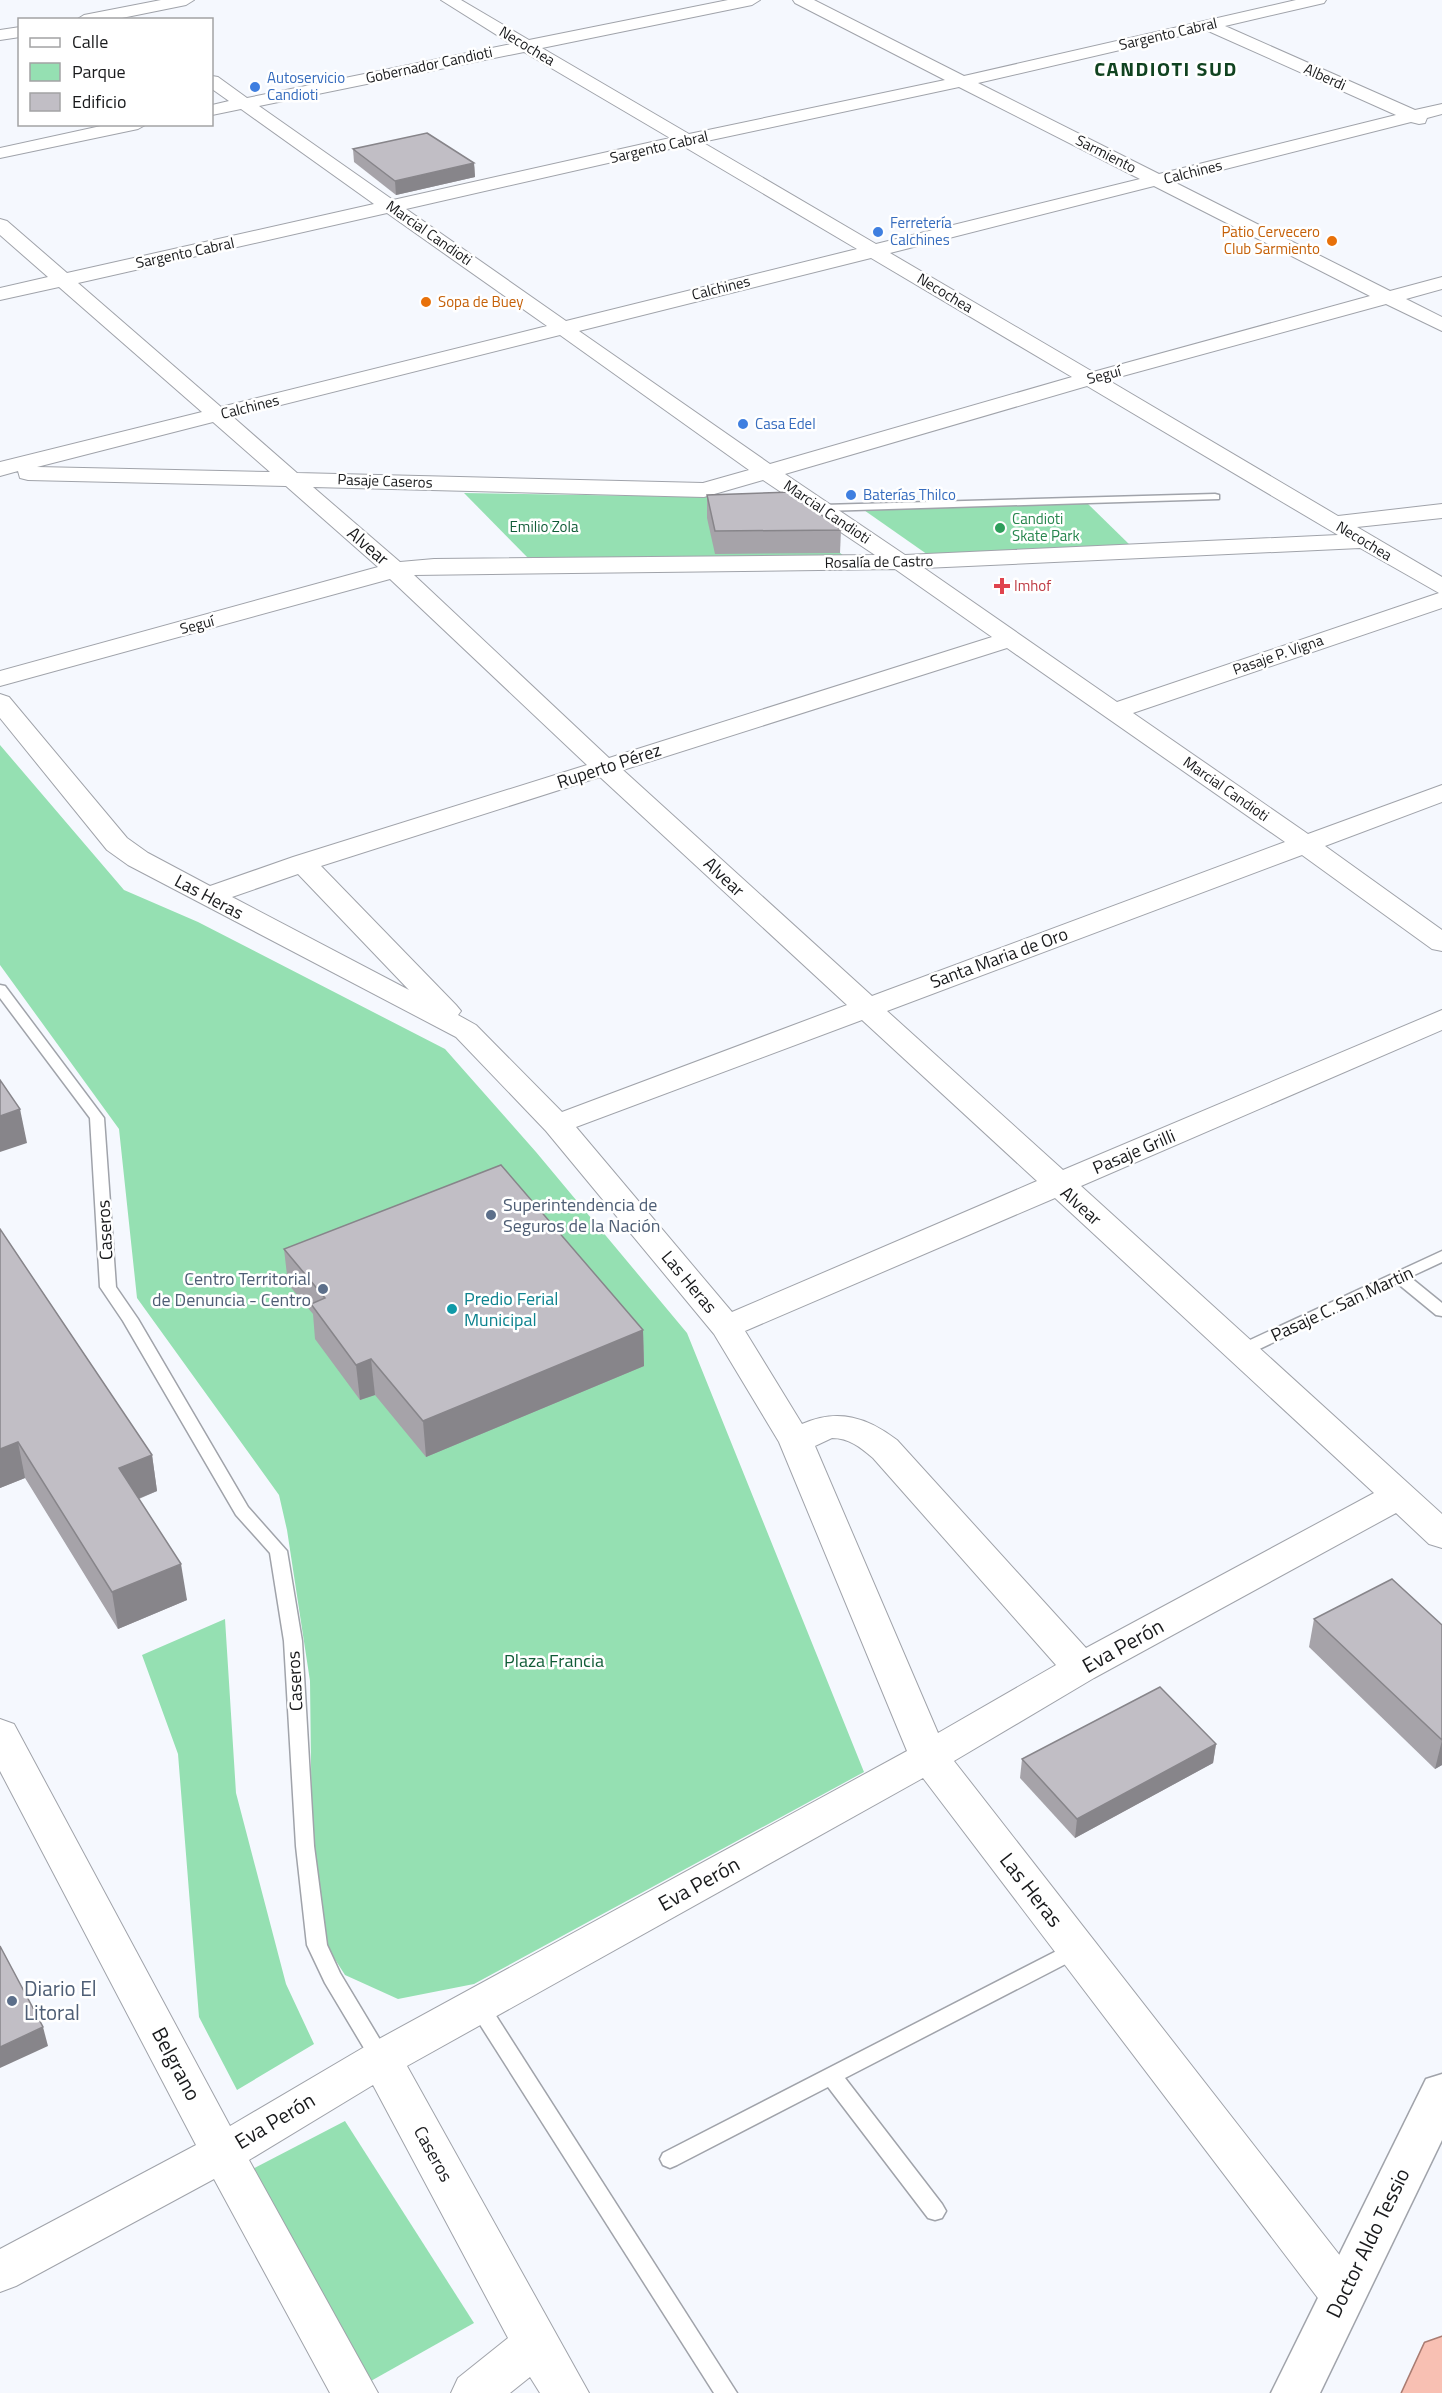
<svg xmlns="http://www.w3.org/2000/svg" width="1442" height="2393" font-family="'Titillium Web',sans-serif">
<rect width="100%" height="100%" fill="#f5f8fe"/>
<g fill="#95e0b2">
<path d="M464 493 768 498 848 559 530 560Z"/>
<path d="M1086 502 1132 547 931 557 861 508Z"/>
<path d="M0 745 124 890 198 922 445 1049 536 1152 687 1333 864 1772 474 1984 398 1999 345 1975 313 1925 310 1681 287 1530 279 1495 137 1298 119 1129 0 965Z"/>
<path d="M225 1619 236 1793 286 1984 314 2044 237 2090 199 2017 178 1754 142 1655Z"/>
<path d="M345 2121 474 2323 362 2386 239 2176Z"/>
</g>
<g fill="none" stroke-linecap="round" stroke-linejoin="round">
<g stroke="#a0a3aa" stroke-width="3">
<g id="service">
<path d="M1215 494 1219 495V499L823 511 818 508 823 505Z"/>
<path d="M0 985 5 986 104 1118 116 1287 138 1319 248 1507 287 1551 302 1641 314 1846 327 1945 340 1973 388 2053 391 2059 388 2065 381 2068 374 2065 325 1983 307 1945 296 1846 284 1641 270 1553 236 1515 123 1321 100 1287 90 1118 0 998Z"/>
<path d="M1442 1251V1262L1410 1277 1442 1303V1316L1436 1315 1397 1283 1247 1355H1235L1233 1351 1235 1347Z"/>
<path d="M1076 1941 1083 1943 1086 1949 1083 1955 845 2078 942 2204 946 2211 942 2218 935 2220 928 2218 828 2087 677 2165 670 2168 663 2165 660 2159 663 2153Z"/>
<path d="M479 1998 486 2000 737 2393H714L472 2012 469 2006 472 2000Z"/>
</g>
</g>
<g stroke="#a0a3aa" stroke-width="2">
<g id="minor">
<path d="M161 0H194L186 5 112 20H76L84 15Z"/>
<path d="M441 0H461L529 40 728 0H760L752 5 542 48 689 134 945 80 795 3 793 0H814L964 76 1296 0H1326L1324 3 1225 26 1415 110 1442 104V114L1427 118 1425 123 1419 124 1411 122 1174 182 1390 291 1442 277V289L1406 299 1442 317V331L1386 304 1108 380 1338 516 1442 504V518L1357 527 1442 577V608L1133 713 1308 834 1442 785V802L1325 846 1442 930V951L1432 949 1302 855 887 1011 1063 1170 1442 1010V1030L1081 1186 1442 1514V1548L1429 1544 1396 1513 1094 1678 954 1761 1359 2280 1366 2295 1359 2310 1343 2316 1327 2310 923 1778 407 2066 589 2393H540L530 2377 510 2393H451L458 2378 508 2338 373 2085 249 2160 378 2393H330L214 2179 16 2286 0 2292V2249L196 2145 0 1771V1719L14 1724 230 2126 366 2046 907 1751 779 1442 714 1334 546 1131 456 1037 128 865 107 850 0 718V694L9 697 127 838 148 853 210 886 293 857 587 765 390 579 0 686V671L378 567 286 486 28 480 20 478 18 471 0 476V462L202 412 59 287 0 300V288L48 277 0 235V219L7 221 67 273 374 204 241 109 212 115V105L229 101 212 89V76L218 77 247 98 511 44ZM1206 30 1396 115 1159 174 978 83ZM524 52 670 138 393 200 259 106ZM959 87 1140 179 876 244 702 142ZM683 146 857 249 566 321 406 209ZM1154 186 1370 296 1093 372 890 253ZM387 213 547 326 221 407 78 283ZM871 258 1072 377 770 464 579 331ZM560 335 749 470 703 483 297 473 233 417ZM1087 386 1338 535 905 555 785 474ZM213 422 270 472 37 467ZM763 480 875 555 434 559 400 562 313 487 704 497ZM1360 548 1439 593 1117 702 924 568ZM895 569 992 637 609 758 414 575ZM1007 648 1285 842 872 996 623 770ZM600 777 847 1005 562 1112 476 1025 458 1015 461 1011 456 1005 321 866ZM298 874 409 990 232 897ZM862 1020 1037 1181 732 1312 576 1127ZM1055 1198 1374 1493 1086 1648 897 1440C867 1417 838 1408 802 1424L745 1331ZM832 1438C849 1438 860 1447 873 1458L1056 1665 938 1733 815 1446Z"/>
<path d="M20 27V37L0 40V30Z"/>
<path d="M110 124H147L138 129 0 158V148Z"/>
</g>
</g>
<g stroke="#a0a3aa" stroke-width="3">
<path id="secondary" d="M1442 2074V2140L1320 2393H1271L1426 2079Z"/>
</g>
<g stroke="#a97c72" stroke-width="3">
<path id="trunk" d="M1442 2337V2393H1402L1425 2343Z"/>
</g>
<use href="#service" fill="#fff" fill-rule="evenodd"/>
<use href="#minor" fill="#fff" fill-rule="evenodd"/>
<use href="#secondary" fill="#fff" fill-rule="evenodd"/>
<use href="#trunk" fill="#f8c0b3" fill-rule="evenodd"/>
</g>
<g fill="#a6a3a9">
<path d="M353 149 474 163 475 177 396 195 354 162Z"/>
<path d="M707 495 841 530 840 553 715 554 707 518Z"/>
<path d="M0 1229 152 1455 157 1491 139 1499 187 1600 118 1629 25 1478 0 1488Z"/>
<path d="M284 1249 643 1330 644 1366 426 1457 375 1395 360 1400 315 1339 313 1314 288 1284Z"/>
<path d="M1314 1619 1442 1625V1765L1435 1769 1309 1647Z"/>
<path d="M1216 1744 1213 1763 1075 1838 1020 1778 1022 1759Z"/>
</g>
<g fill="#87858a">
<path d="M474 163 475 177 396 195 395 181Z"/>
<path d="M20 1109 27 1143 0 1152V1116Z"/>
<path d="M643 1330 644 1366 426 1457 423 1421Z"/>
<path d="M371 1359 375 1395 360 1400 356 1365Z"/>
<path d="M18 1442 25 1478 0 1488V1449Z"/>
<path d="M152 1455 157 1491 125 1504 119 1468Z"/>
<path d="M181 1564 187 1600 118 1629 112 1592Z"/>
<path d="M1442 1740V1765L1435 1769Z"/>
<path d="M1216 1744 1213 1763 1075 1838 1077 1819Z"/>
<path d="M43 2027 48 2046 0 2068V2047Z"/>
</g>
<g fill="#c1bec5" stroke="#87858a" stroke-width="1.5">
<path d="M427 133 474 163 395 181 353 149Z"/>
<path d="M792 492 841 530 715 531 707 495Z"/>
<path d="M0 1080 20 1109 0 1116Z"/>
<path d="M501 1165 643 1330 423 1421 371 1359 356 1365 311 1304 325 1298 284 1249Z"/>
<path d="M0 1229 152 1455 119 1468 181 1564 112 1592 18 1442 0 1449Z"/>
<path d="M1392 1579 1442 1625V1740L1314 1619Z"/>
<path d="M1160 1687 1216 1744 1077 1819 1022 1759Z"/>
<path d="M0 1946 43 2027 0 2047Z"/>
</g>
<g fill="#3f7fe0" stroke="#fff" stroke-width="2">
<circle cx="255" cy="87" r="6"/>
<circle cx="878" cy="232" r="6"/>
<circle cx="743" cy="424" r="6"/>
<circle cx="851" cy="495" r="6"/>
</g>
<g fill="#e8710a" stroke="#fff" stroke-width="2">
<circle cx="1332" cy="241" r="6"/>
<circle cx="426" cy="302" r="6"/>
</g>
<circle fill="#2e9e5b" stroke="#fff" stroke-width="2" cx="1000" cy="528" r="6"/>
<path fill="#e0444e" stroke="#fff" stroke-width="2" d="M999 577h6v6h6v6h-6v6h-6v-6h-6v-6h6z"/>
<g fill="#5c6f8a" stroke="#fff" stroke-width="2">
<circle cx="491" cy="1215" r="6"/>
<circle cx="323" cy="1289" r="6"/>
<circle cx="12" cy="2001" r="6"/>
</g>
<circle fill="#0f9aa8" stroke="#fff" stroke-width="2" cx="452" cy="1309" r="6"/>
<g text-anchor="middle" stroke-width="5" stroke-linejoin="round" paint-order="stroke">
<g font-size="15" fill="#191a1c" stroke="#fff">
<text transform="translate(1168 34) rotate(-13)" y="5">Sargento Cabral</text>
<text transform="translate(527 46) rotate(31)" y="5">Necochea</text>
<text transform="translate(429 65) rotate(-12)" y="5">Gobernador Candioti</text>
<text transform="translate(1325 77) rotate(24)" y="5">Alberdi</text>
<text transform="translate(659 147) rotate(-13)" y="5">Sargento Cabral</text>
<text transform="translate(1106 154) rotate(27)" y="5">Sarmiento</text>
<text transform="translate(1193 172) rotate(-14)" y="5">Calchines</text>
<text transform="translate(429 233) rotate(35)" y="5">Marcial Candioti</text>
<text transform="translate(185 253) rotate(-12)" y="5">Sargento Cabral</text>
<text transform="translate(721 288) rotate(-14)" y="5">Calchines</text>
<text transform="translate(945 293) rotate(31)" y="5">Necochea</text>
<text transform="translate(1104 375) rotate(-15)" y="5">Seguí</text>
<text transform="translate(250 407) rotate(-14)" y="5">Calchines</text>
<text transform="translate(385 481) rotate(2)" y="5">Pasaje Caseros</text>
<text transform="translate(827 512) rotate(34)" y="5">Marcial Candioti</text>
<text transform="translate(1364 541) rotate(31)" y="5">Necochea</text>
<text transform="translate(879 562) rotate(-1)" y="5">Rosalía de Castro</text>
<text transform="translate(197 625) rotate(-15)" y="5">Seguí</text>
<text transform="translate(1278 655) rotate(-19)" y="5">Pasaje P. Vigna</text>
<text transform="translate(1226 789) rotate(35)" y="5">Marcial Candioti</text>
</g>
<g font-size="15" fill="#366cbe" stroke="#fff" text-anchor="start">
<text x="267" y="83">Autoservicio<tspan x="267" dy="17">Candioti</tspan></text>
<text x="890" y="228">Ferretería<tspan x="890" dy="17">Calchines</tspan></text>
<text x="755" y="429">Casa Edel</text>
<text x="863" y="500">Baterías Thilco</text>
</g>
<g font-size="15" fill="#c56008" stroke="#fff" text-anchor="end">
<text x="1320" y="237">Patio Cervecero<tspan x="1320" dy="17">Club Sarmiento</tspan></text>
<text x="438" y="307" text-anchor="start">Sopa de Buey</text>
</g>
<g font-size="15" fill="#27864d" stroke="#fff" text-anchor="start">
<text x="1012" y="524">Candioti<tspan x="1012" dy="17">Skate Park</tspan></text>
</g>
<g font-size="15" fill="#105c37" stroke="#fff">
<text x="544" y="532">Emilio Zola</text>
</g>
<g font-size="15" fill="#be3a42" stroke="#fff" text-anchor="start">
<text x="1014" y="591">Imhof</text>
</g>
<g font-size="18" fill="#191a1c" stroke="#fff">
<text transform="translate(368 546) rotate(41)" y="6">Alvear</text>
<text transform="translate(609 766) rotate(-18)" y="6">Ruperto Pérez</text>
<text transform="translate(724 877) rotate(43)" y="6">Alvear</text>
<text transform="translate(209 897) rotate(28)" y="6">Las Heras</text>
<text transform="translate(999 958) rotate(-20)" y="6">Santa Maria de Oro</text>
<text transform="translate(1134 1152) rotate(-23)" y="6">Pasaje Grilli</text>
<text transform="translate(1081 1206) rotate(42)" y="6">Alvear</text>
<text transform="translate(105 1230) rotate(-93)" y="6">Caseros</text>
<text transform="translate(689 1282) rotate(50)" y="6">Las Heras</text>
<text transform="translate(1342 1304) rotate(-25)" y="6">Pasaje C. San Martin</text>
<text transform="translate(295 1681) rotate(-93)" y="6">Caseros</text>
<text transform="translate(433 2154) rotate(61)" y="6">Caseros</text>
</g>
<g font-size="18" fill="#4e5e75" stroke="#fff" text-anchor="start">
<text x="503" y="1211">Superintendencia de<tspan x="503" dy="21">Seguros de la Nación</tspan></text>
<text x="311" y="1285" text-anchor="end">Centro Territorial<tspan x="311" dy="21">de Denuncia - Centro</tspan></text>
</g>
<g font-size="18" fill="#0d838f" stroke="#fff" text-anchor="start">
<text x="464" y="1305">Predio Ferial<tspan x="464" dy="21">Municipal</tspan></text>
</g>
<g font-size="18" fill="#105c37" stroke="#fff">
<text x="554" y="1667">Plaza Francia</text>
</g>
<g font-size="20" font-weight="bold" letter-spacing="1.5" fill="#114320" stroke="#fff">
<text x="1166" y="76">CANDIOTI SUD</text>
</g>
<g font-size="21" fill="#191a1c" stroke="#fff">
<text transform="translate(1123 1646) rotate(-29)" y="7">Eva Perón</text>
<text transform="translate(699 1884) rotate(-29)" y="7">Eva Perón</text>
<text transform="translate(1031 1890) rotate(52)" y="7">Las Heras</text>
<text transform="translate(176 2064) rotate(62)" y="7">Belgrano</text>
<text transform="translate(275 2121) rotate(-31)" y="7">Eva Perón</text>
<text transform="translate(1368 2243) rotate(-64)" y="7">Doctor Aldo Tessio</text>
</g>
<g font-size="21" fill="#4e5e75" stroke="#fff" text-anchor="start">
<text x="24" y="1996">Diario El<tspan x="24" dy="24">Litoral</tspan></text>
</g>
</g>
<rect x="18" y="18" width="195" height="108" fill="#ffffff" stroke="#a3a3a4" stroke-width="1.5"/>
<rect x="30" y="38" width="30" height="9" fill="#ffffff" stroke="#a3a3a4" stroke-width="1.5"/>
<text x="72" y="48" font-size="18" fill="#191a1c">Calle</text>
<rect x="30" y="63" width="30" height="18" fill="#95e0b2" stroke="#a3a3a4" stroke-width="1.5"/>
<text x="72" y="78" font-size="18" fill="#191a1c">Parque</text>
<rect x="30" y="93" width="30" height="18" fill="#c1bec5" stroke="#a3a3a4" stroke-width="1.5"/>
<text x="72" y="108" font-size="18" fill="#191a1c">Edificio</text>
</svg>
